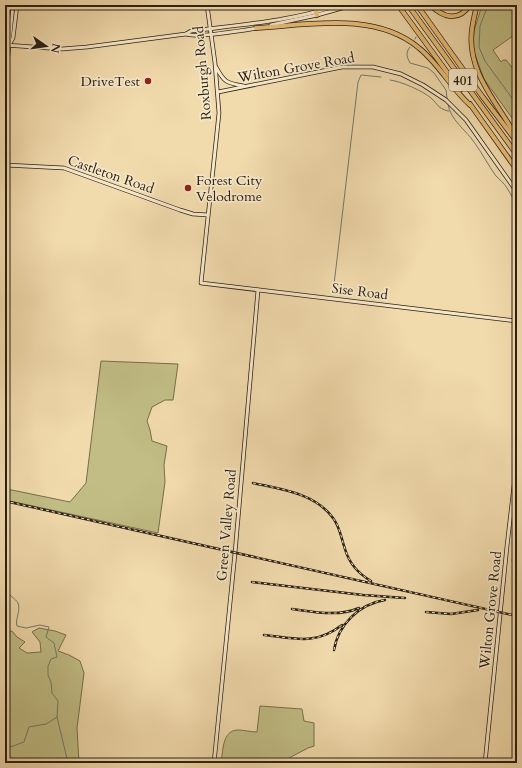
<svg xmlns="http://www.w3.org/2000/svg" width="522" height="768" font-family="Cardo,serif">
<rect width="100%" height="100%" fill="#f1daac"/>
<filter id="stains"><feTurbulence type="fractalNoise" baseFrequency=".005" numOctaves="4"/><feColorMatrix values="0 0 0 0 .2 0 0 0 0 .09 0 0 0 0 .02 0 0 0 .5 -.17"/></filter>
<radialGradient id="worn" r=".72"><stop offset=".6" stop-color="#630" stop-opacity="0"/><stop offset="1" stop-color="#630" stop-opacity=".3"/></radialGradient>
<g fill="#c1bd85" stroke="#766e4c">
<path d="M482 5H517V33L493 50 501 62 503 60H506L515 71 517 70V125L484 79 474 52 473 42 474 31Z"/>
<path d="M101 361 178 364 173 400H165L152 407 147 421 150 430 152 441 167 446 164 465 165 482 158 533 5 500V490L7 489 70 502 86 483Z"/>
<path d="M517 516V564L512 562Z"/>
<path d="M39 628 55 631 66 635 58 651 69 655 80 661 84 673 77 728 79 763H5V633L12 631 17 637 25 642 19 648 27 653 41 652 40 642 32 632Z"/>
<path d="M260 706 302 709 304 721 314 723V746L308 748 289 758 287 763H221C223 752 222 730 238 730 244 730 251 732 257 732Z"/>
</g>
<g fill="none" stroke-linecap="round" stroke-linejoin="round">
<g stroke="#6e7c70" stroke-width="1">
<path d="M488 5 480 26 479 47 485 61 517 105"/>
<path d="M415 39 416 37"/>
<path d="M410 47C405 53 407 57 410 63L428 68 434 73 446 90 447 98"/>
<path d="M390 80C400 81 423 91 431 98 438 104 437 108 448 111H449"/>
<path d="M448 104C450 120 466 130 474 142 482 153 488 165 496 176 500 180 504 183 507 188 511 194 514 201 517 207"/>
<path d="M333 293 358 82 361 75 381 77"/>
<path d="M5 589C8 595 16 599 18 603 21 611 15 618 17 626L26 628 40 625 49 627 46 637 54 643 57 657 51 659 48 666V675L51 682 52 693 58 701 57 717 46 724 29 727 24 742 5 749"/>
<path d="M57 717 68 763"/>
</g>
<g stroke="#2a2014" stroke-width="4.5">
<g id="secondary">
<path d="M207 5 215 63 219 113 201 283 517 321"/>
<path d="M271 25 317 15 353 5"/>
<path d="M186 34C195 38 245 30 257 28"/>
<path d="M9 44 13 5"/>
<path d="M5 45 62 49 87 47 186 34 191 31C239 25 293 21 338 5"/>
<path d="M216 67C224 82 226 83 244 86"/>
<path d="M5 82 9 45 13 38 17 5"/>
<path d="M218 92 342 67H373L401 74 423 85 446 100 466 120 517 192"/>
<path d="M5 165 64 168 180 210 193 214 208 215"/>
<path d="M214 763 235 553 258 290"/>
<path d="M485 763 507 546 517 460"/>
</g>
</g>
<g stroke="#2a2014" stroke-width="5.5">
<g id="highway">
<path d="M315 5 317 15"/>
<path d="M398 5 460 90"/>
<path d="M408 5 517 155"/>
<path d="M417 5 482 96 517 142"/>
<path d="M430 5C443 17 458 23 470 5"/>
<path d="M477 5C475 13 473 21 472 29 466 72 498 103 517 138"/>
<path d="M256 28C308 25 375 11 419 48 439 64 451 88 470 105"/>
<path d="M470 104 517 170"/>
</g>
</g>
<use href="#secondary" stroke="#f6e7c9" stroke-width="3"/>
<use href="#highway" stroke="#e8bd76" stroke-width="4"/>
<g stroke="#2a2014" stroke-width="2.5">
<g id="rail">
<path d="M253 483C280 489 315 493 333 518 340 527 341 538 345 549 349 563 359 574 371 581"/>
<path d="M5 501 517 616"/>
<path d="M252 582 363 595 405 598"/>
<path d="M292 609C315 612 338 617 359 608"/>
<path d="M426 612 451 614 478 610"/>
<path d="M264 635C294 638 315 646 342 625"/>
<path d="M334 650C338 625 359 604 385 600"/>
</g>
</g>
<use href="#rail" stroke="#f6e7c9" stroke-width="1" stroke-dasharray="3" stroke-linecap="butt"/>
</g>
<g fill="#8f2418" stroke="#f6e7c9" stroke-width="1.5">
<circle cx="148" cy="81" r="4"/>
<circle cx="188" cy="188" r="4"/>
</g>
<g text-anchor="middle" stroke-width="3.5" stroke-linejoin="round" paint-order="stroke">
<rect fill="#f6e7c9" stroke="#675c4a" stroke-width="1" x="449" y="69" width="28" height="22" rx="3"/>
<g font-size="13" font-weight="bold" fill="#2a2014">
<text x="463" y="85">401</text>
</g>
<g font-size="14" fill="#2a2014" stroke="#f6e7c9">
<text transform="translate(296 67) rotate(-10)" y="5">Wilton Grove Road</text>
<text transform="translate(202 73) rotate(-95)" y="5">Roxburgh Road</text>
<text transform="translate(111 174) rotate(19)" y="5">Castleton Road</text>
<text transform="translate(360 291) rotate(7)" y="5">Sise Road</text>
<text transform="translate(226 525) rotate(-85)" y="5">Green Valley Road</text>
<text transform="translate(490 610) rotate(-84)" y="5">Wilton Grove Road</text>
</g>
<g font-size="14" fill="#2a2014" stroke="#f6e7c9" text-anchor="end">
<text x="140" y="86">DriveTest</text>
<text x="196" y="185" text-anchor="start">Forest City<tspan x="196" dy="16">Velodrome</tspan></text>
</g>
</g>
<rect width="522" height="768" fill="none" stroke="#f1daac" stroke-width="20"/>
<rect x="6" y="6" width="510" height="756" fill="none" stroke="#2a2014" stroke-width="2"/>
<rect x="10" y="10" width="502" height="748" fill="none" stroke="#2a2014"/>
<g transform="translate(46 46) rotate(103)" stroke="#f6e7c9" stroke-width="3" paint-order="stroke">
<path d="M0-3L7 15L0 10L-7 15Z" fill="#2a2014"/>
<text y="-6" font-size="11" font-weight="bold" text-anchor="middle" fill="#2a2014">N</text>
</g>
<rect width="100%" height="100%" filter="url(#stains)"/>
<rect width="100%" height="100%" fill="url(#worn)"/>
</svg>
